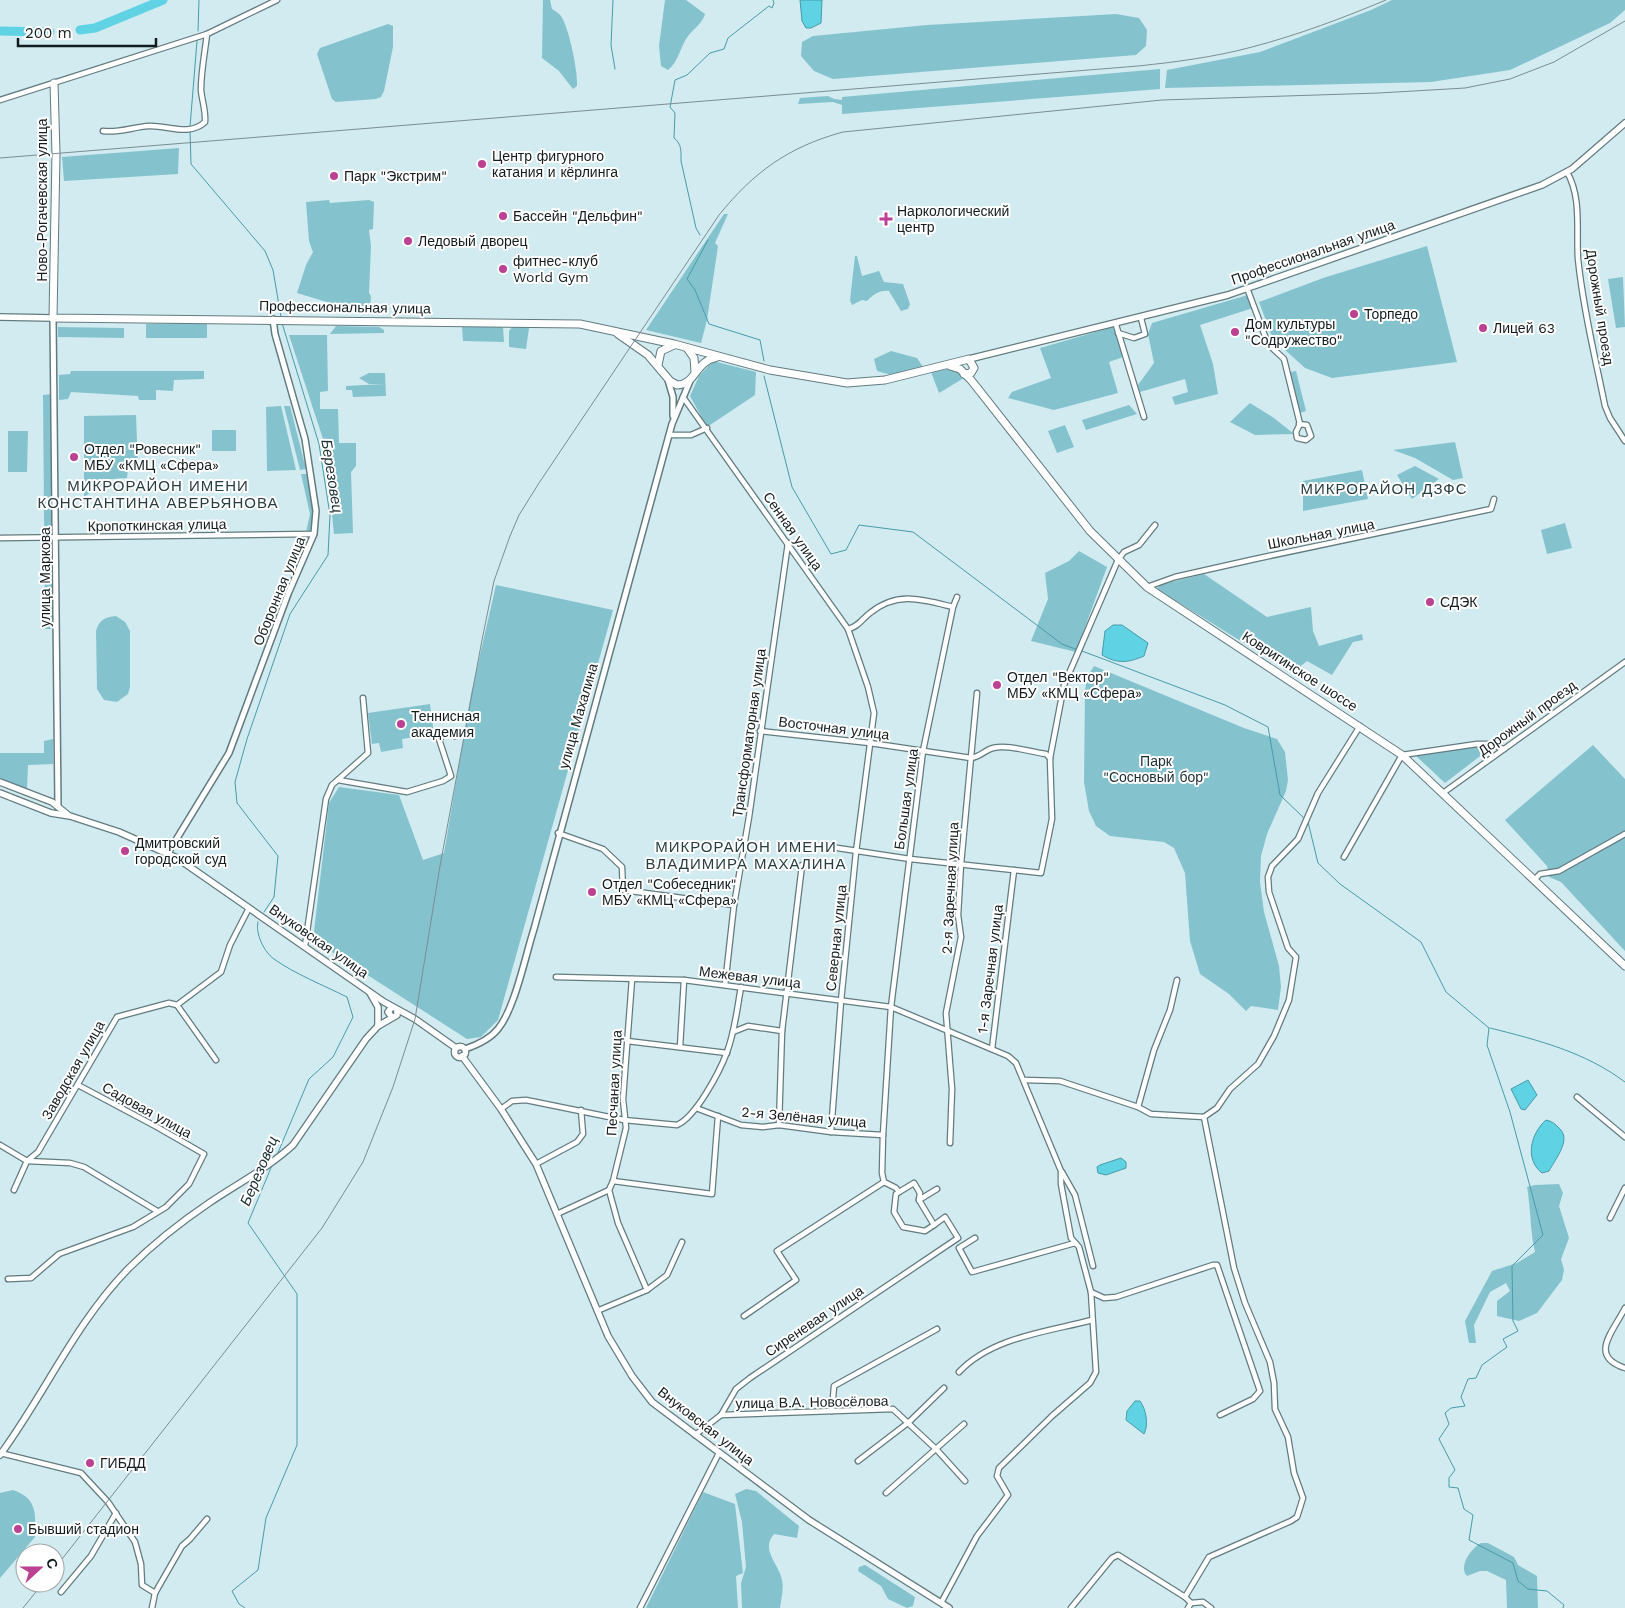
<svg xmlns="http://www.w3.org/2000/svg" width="1625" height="1608" font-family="'Work Sans',sans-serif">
<rect width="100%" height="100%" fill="#d1ebf0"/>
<g fill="#84c3ce">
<path d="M543 0H550L552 9C555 11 559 13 561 16 569 28 578 71 577 86L573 89 559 71 542 58Z"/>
<path d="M665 0H686L705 14C702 24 694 28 688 36 680 47 679 61 668 70L661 66 659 46Z"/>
<path d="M1392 0H1625V10L1610 23 1510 70 1431 82 1165 88 1167 70 1260 52 1371 10Z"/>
<path d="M1116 14 1139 18 1147 30 1146 46 1136 55 833 79 814 71 801 56 802 42 813 36 927 25Z"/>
<path d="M388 24 393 26V47L384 91 381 97 376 99 336 102 332 99 317 54 320 48Z"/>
<path d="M1160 69V89L842 114V105L833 102 798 104 800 98 828 96 834 99 842 100V97Z"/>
<path d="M179 148 178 174 64 181 62 157Z"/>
<path d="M329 200 330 203 369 200 374 202 373 229 369 230 371 246 369 293 371 296 370 310 328 309 330 303 297 293 306 265 313 252 309 241 306 202Z"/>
<path d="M724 214H728L715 243 718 246 707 320 701 343 646 330Z"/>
<path d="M1427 246 1457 362 1332 378 1305 368 1285 350 1271 334 1259 302 1323 278Z"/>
<path d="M855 256H857L862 276 879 271 884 282 903 284 910 304 908 309 901 311 889 291C879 290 873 295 867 301L862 300 852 305 850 300Z"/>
<path d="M1623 277 1625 327 1616 328 1608 279Z"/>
<path d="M1248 295 1253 308 1200 325 1213 364 1218 394 1175 405 1172 397 1188 392 1185 379 1140 392 1138 385 1154 363 1148 334 1152 323Z"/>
<path d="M207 323V338H146V324Z"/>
<path d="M336 326 379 327 384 330V333L330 334Z"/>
<path d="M513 326 529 328 526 349 509 347V331Z"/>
<path d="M58 327 124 328V338L58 337Z"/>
<path d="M462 327H503L504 342 463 341Z"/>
<path d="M1113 327 1123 357 1109 362 1118 393 1054 410 1008 398 1012 392 1051 378 1040 348Z"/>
<path d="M289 335H327L328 391 320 392V409H338L339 443H356V466L351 472 353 533 334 534 325 445Z"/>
<path d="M891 351 917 358 923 367 891 375 877 371 874 359Z"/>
<path d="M713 361 756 372 755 395 707 427 690 396 699 376Z"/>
<path d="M953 368 964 378 939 393 931 372Z"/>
<path d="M71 371H204V379L174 380 173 391 156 390V400H139L138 396 71 392 68 399 59 400V375L70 374Z"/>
<path d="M1296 371 1306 411 1300 413 1290 372Z"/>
<path d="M369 373H385L386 396 353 397 352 390H346V386L383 384H369L359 378Z"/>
<path d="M53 394 54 629H45L43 395Z"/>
<path d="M1250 403 1274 418 1294 434 1255 435 1230 422Z"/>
<path d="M1129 405 1137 414 1086 430 1082 420Z"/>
<path d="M281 406 296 470 267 471 266 407Z"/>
<path d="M284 406H290L306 469 300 470Z"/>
<path d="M136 415 138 468 128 469 127 478 111 479 84 497V416Z"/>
<path d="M1065 425 1074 447 1057 453 1048 431Z"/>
<rect x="212" y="430" width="24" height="21"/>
<path d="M8 431H28L27 472H8Z"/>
<path d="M1455 442 1463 478 1453 480 1415 458 1393 450Z"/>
<path d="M1415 466 1439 479 1412 499 1397 475Z"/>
<path d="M1362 470 1368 499 1303 511V481Z"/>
<path d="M301 474H307L314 513 310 533 306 532 310 514Z"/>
<path d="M1565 523 1572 548 1547 554 1541 530Z"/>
<path d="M1079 551 1107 567 1076 652 1031 641 1048 599 1045 573 1069 561Z"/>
<path d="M1204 574 1267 617 1311 607 1313 631 1319 646 1362 634 1363 640 1353 642 1332 675 1307 661 1292 673 1157 589 1159 585Z"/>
<path d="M496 585 613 610 498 1020 481 1037 467 1039 313 940 329 803 339 787 399 795 423 860 444 853 471 694Z"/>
<path d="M116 616 125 622 130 631V687L128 694 117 702 104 700 97 689 96 631C99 620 105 617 116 616Z"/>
<path d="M1094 666 1244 728 1277 739 1285 752 1288 780 1286 791 1267 834 1261 856 1260 882 1264 912 1279 966 1281 987 1278 1010 1251 1006 1246 1011 1229 994 1200 974 1190 941 1185 873 1174 848 1164 842 1110 836 1096 826 1089 811 1084 782 1085 691 1087 677Z"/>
<path d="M430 704 434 734 402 739 403 748 381 752 379 743 372 744 368 713Z"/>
<path d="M53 739V764L28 765 27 789 0 778V753H44V741Z"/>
<path d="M1593 745 1625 779V951L1561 882 1549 877 1547 866 1505 820Z"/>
<path d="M1483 746 1488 750 1445 783 1415 755Z"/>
<path d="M1559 1184 1563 1193 1559 1206 1569 1238 1561 1259 1564 1270 1562 1280 1537 1313 1519 1321 1497 1316V1301L1510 1291 1506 1283 1490 1292 1474 1325 1476 1343H1469L1465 1321 1492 1271 1517 1263 1535 1252C1530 1231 1531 1210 1527 1187L1535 1185Z"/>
<path d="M746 1489 756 1491 799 1526 797 1538 774 1534C760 1550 779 1564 782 1580 784 1589 781 1599 780 1608H742L741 1583 746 1567 742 1522 735 1494Z"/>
<path d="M13 1490C37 1498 36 1514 35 1537L0 1578V1493Z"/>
<path d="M703 1492 735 1504 743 1573 736 1576 738 1608H646Z"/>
<path d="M1481 1543H1488L1514 1557 1518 1565 1537 1576 1538 1608H1507L1506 1580 1487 1571H1480L1467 1576C1458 1567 1471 1548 1481 1543Z"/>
<path d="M865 1565 915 1597 913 1606 907 1608 888 1599 881 1586 858 1571 859 1567Z"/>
</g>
<g fill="#5fd2e3" stroke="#489ba8">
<path d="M800 0H822L821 23 811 28H806L802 21Z"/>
<path d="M1113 625H1122L1148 643 1144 656C1128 663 1117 664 1102 655L1105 631Z"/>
<path d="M1528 1080 1537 1095 1525 1110 1521 1109 1511 1089Z"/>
<path d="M1546 1120C1552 1121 1555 1124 1559 1128 1572 1139 1556 1158 1549 1171L1542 1173C1524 1159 1531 1133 1546 1120Z"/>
<path d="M1121 1158 1126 1162V1168L1106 1175 1098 1173 1097 1167 1100 1165Z"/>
<path d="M1135 1401H1140C1146 1409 1149 1425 1144 1434L1126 1420 1127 1411Z"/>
</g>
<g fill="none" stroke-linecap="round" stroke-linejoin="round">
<g stroke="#489ba8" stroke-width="1">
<path d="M613 0 611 45 615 69"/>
<path d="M198 31 199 0"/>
<path d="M190 127 197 41"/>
<path d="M190 131 191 164 265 251 273 270 281 317"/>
<path d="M700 235 696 228 681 161C681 152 682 144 674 138L675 113 670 107 675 80 687 75 710 53 724 49 728 38 769 6 772 8 774 3 773 0"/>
<path d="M708 240 687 279 695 290 709 324 760 340 764 361"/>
<path d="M764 376 792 487 831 554 846 550 859 525 913 532 1062 644 1078 650"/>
<path d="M1082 651 1225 705 1268 727 1280 795 1305 819"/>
<path d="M1308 822 1318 863 1340 884 1421 942 1446 992 1489 1028 1487 1045 1510 1112 1543 1235 1512 1266 1513 1321 1518 1331 1503 1339 1507 1347 1482 1365 1476 1378 1468 1379 1461 1397 1465 1406 1451 1408 1445 1413 1449 1424 1439 1439 1455 1470 1449 1478V1487L1458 1488 1464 1509 1473 1515 1469 1540 1513 1563 1518 1581 1528 1589 1547 1591 1564 1605 1563 1608"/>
<path d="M264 912 274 897 278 856 237 803 235 782 247 739 290 614 328 555 330 515 319 444 282 323"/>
<path d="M258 922C255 933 264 952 274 959 293 973 325 986 347 997L353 1017 333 1057 309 1079 277 1155"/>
<path d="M1490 1028C1538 1040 1585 1052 1625 1082"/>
<path d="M245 1608 239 1604 232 1591 258 1570 266 1518 297 1445V1294L248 1223 273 1163"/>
</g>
<g stroke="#5fd2e3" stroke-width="9">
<path d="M80 30 95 28 163 0"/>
<path d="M0 31 50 32"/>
</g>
<g stroke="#637b7f" stroke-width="7">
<g id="minor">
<path d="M0 100 207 34 277 0"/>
<path d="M103 131C119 133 133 127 149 126 167 125 189 137 205 122 206 111 202 101 201 90 201 71 205 52 207 34"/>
<path d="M1567 172C1582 198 1576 230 1578 259 1583 308 1595 357 1605 406L1610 418 1625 441"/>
<path d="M1247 288 1268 344 1284 359 1300 424 1296 432 1297 438 1306 440 1311 436 1307 425 1299 424"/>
<path d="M1116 325 1144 417"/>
<path d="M1118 333 1134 338 1145 334 1141 318"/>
<path d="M683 397 848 629 868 687 874 713 856 852 841 1001 831 1132"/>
<path d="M670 435H691L707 428"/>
<path d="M0 538 314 534"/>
<path d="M1147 587 1175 577 1255 559 1491 509 1494 499"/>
<path d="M848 629C858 627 861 620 870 613 897 591 921 599 953 607"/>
<path d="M760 731 870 743 971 758C980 757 985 750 993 748 1008 744 1030 752 1046 754L1050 758"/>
<path d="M338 780 407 792 443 781 451 776 439 739 447 732 455 736"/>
<path d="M1443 793 1625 662"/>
<path d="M558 833 603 849 622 867 623 890 734 905"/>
<path d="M831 847 910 859 1041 873 1052 819 1050 758 1064 685 1118 560 1124 552 1139 545 1155 525"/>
<path d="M1344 857 1402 755 1477 744H1490L1504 749"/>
<path d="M1534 880 1540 874 1559 871 1625 834"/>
<path d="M305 946 326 799 332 785 368 753 363 698"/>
<path d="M556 977 684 980 891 1007 1008 1056 1016 1063 1061 1171V1184L1071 1238 1079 1247 1091 1292 1096 1372 1090 1383 1052 1416 999 1468 997 1476 1008 1495 977 1536 941 1603"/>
<path d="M725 985 734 905 749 817 788 543"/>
<path d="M177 1005 216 1060"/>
<path d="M733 1032 748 1026 782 1031"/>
<path d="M627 1041 727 1053"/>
<path d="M680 1047 684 980"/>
<path d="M992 1049 1014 870"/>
<path d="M1024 1080 1060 1081 1138 1107 1151 1114 1204 1117"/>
<path d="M1577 1097 1625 1137"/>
<path d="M1138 1107 1154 1050 1170 1010 1177 980"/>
<path d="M696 1108 741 1125 763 1127 779 1125 831 1132 883 1135"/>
<path d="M501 1109 512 1101 526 1100 624 1120 677 1125C696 1117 720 1071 727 1052 735 1031 737 1009 741 987"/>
<path d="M1204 1117 1217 1108 1230 1089 1258 1064 1274 1036 1289 1000 1296 957 1288 948 1269 892 1268 877 1272 866 1298 839 1318 793 1360 726"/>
<path d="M779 1125 782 1031 802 865"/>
<path d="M950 1143 952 1089 946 1013 961 937 958 915 961 864 977 693"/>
<path d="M0 1145 27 1161 70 1163 84 1167 157 1211"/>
<path d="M536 1164 577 1142 583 1134 581 1110"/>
<path d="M1062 1172 1075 1195 1093 1266"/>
<path d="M613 1181 712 1194 718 1116"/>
<path d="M14 1190 27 1161 38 1152 117 1017 169 1003 177 1005 221 972 230 945 249 908"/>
<path d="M609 1190 618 1223 647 1290"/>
<path d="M899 1192 896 1194 894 1212 903 1227 925 1231 934 1225"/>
<path d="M919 1200 937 1189"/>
<path d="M557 1214 609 1190 613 1181 626 1128 623 1099 632 979"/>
<path d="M1610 1218 1625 1188"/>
<path d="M975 1238 959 1248 972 1272 1075 1243"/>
<path d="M8 1279 31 1278 59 1254 133 1227 166 1207 189 1184 204 1154 157 1127 78 1085"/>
<path d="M1091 1292 1104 1298 1116 1297 1213 1265H1217L1260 1391 1253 1399 1220 1415"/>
<path d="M1625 1308C1613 1332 1588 1356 1625 1368"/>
<path d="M597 1311 647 1290 667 1275 682 1242"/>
<path d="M744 1316 796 1280 777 1251 884 1182 882 1173 883 1135 891 1007 923 751 953 607 957 597"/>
<path d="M959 1372C992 1337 1047 1332 1092 1320"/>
<path d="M832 1411 834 1386 937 1329"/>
<path d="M721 1415 893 1409 937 1450 965 1481"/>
<path d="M695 1435 721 1415 736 1389 750 1378 958 1238 945 1217 934 1225 919 1200 920 1193 914 1183 899 1192 896 1188 884 1182"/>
<path d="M0 1453 81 1473 108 1502 135 1542 141 1564 142 1585 155 1593 152 1608"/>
<path d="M858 1461 909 1422 944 1388"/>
<path d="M886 1493 964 1424"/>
<path d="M61 1592 91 1556 116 1513"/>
<path d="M155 1593 182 1546 190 1539 207 1519"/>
<path d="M1191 1603 1203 1602 1211 1608"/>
<path d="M640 1608 719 1453"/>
<path d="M1071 1608 1112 1558 1118 1555 1185 1597"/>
<path d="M1188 1608 1191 1603 1185 1597 1209 1557 1291 1521 1297 1517 1303 1498 1294 1473 1288 1437 1275 1409 1274 1383 1270 1362 1245 1303 1234 1268 1204 1117"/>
</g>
</g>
<g stroke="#637b7f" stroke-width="8">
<g id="tertiary">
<path d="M53 318 58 807"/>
<path d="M668 380 673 397V416"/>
<path d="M168 853 229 753 288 594 314 534 316 511 305 439 275 334 273 319"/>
<path d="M465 1049C477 1045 490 1039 498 1029 515 1008 525 957 534 929L672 424 690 381"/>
</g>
</g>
<g stroke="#637b7f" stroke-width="8">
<g id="secondary">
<path d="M0 317 53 318"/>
<path d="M969 359 1228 295 1542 185 1572 169 1625 123"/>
<path d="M0 782 52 802 68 815"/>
<path d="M0 793 51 813 70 816 119 832 177 858 384 1002 415 1019 456 1048"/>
<path d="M370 993 378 1007V1026"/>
<path d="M392 1007 388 1012 392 1017"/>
<circle cx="460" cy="1052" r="5.5"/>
<path d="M462 1056 501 1109 536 1164 608 1336 632 1376 652 1402 809 1520 949 1608"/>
<path d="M0 1455C45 1394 75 1323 129 1268 153 1244 181 1222 209 1203 237 1184 268 1168 293 1145L366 1039 378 1026 397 1015V1010"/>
</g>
</g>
<g stroke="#637b7f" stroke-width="9">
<g id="primary">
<path d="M54 83 56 154 53 318 580 324 674 344 770 370 847 383 885 380 969 359 974 368 971 373 964 374"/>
<path d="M618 334 648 355 670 381 677 385C696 385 694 362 717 357"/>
<path d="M687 348 694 358 695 372"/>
<path d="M658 365 661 351 674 345"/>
<path d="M950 366 960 369 971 380 1090 531 1147 587 1402 755 1625 966"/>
</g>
</g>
<use href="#minor" stroke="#fff" stroke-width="4.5"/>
<use href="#tertiary" stroke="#fff" stroke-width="5"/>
<use href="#secondary" stroke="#fff" stroke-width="5.5"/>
<use href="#primary" stroke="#fff" stroke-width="7"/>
<g stroke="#7b8d91" stroke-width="1">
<path d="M0 158 1138 66C1176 62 1215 57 1252 47 1298 35 1343 18 1386 0"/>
<path d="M55 1568 322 1228 363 1162 393 1087 415 1019 440 866 482 640 494 581 510 536 519 515 539 483 719 215C754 172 788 147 843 132L1162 100 1379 93 1465 88 1510 79 1554 62 1625 21"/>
<path d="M23 1608 43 1583"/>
</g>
</g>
<g fill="#bc4192" stroke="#fff" stroke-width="2">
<circle cx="482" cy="164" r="5"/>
<circle cx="334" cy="176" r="5"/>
<circle cx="503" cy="216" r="5"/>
<path d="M883.5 211.5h5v5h5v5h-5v5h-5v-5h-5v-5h5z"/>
<circle cx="408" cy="241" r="5"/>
<circle cx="503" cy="269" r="5"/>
<circle cx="1354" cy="314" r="5"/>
<circle cx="1483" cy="328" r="5"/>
<circle cx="1235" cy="332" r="5"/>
<circle cx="74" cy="457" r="5"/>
<circle cx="1430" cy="602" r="5"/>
<circle cx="997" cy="685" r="5"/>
<circle cx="401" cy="724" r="5"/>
<circle cx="125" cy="851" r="5"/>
<circle cx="592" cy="892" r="5"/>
<circle cx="90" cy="1463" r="5"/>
<circle cx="18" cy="1529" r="5"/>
</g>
<g text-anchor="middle" stroke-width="4" stroke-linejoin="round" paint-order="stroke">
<g font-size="14" fill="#121c1e" stroke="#fff" text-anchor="start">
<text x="492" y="161">Центр фигурного<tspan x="492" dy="16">катания и кёрлинга</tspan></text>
<text x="344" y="181">Парк "Экстрим"</text>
<text x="897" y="216">Наркологический<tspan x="897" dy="16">центр</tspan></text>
<text x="513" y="221">Бассейн "Дельфин"</text>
<text x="418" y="246">Ледовый дворец</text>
<text x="513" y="266">фитнес-клуб<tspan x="513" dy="16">World Gym</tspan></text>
<text x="1364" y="319">Торпедо</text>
<text x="1245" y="329">Дом культуры<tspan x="1245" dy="16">"Содружество"</tspan></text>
<text x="1493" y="333">Лицей 63</text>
<text x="84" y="454">Отдел "Ровесник"<tspan x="84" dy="16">МБУ «КМЦ «Сфера»</tspan></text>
<text x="1440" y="607">СДЭК</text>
<text x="1007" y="682">Отдел "Вектор"<tspan x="1007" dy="16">МБУ «КМЦ «Сфера»</tspan></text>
<text x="411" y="721">Теннисная<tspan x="411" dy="16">академия</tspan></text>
<text x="135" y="848">Дмитровский<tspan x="135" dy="16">городской суд</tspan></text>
<text x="602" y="889">Отдел "Собеседник"<tspan x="602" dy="16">МБУ «КМЦ «Сфера»</tspan></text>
<text x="100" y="1468">ГИБДД</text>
<text x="28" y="1534">Бывший стадион</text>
</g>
<g font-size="14" fill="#121c1e" stroke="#fff">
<text transform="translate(42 200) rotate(-90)" y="5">Ново-Рогачевская улица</text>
<text transform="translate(1313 252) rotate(-19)" y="5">Профессиональная улица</text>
<text transform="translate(345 307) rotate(1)" y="5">Профессиональная улица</text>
<text transform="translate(1600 307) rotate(81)" y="5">Дорожный проезд</text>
<text transform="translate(157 525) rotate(-1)" y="5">Кропоткинская улица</text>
<text transform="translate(793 531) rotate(55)" y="5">Сенная улица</text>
<text transform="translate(1321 534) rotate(-11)" y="5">Школьная улица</text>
<text transform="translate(45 577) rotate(-90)" y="5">улица Маркова</text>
<text transform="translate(279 591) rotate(-68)" y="5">Оборонная улица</text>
<text transform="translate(1300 671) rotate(33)" y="5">Ковригинское шоссе</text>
<text transform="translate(578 716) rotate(-74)" y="5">улица Махалина</text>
<text transform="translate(1527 718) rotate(-36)" y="5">Дорожный проезд</text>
<text transform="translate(834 728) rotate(7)" y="5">Восточная улица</text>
<text transform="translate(749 733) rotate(-82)" y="5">Трансформаторная улица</text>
<text transform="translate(906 799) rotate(-82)" y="5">Большая улица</text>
<text transform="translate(950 888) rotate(-87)" y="5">2-я Заречная улица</text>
<text transform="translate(836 938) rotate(-84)" y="5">Северная улица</text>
<text transform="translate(319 941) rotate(35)" y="5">Внуковская улица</text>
<text transform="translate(990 969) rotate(-83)" y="5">1-я Заречная улица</text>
<text transform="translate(750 977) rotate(7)" y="5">Межевая улица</text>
<text transform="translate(73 1070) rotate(-60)" y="5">Заводская улица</text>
<text transform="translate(614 1083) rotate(-87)" y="5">Песчаная улица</text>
<text transform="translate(147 1110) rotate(29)" y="5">Садовая улица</text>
<text transform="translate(804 1117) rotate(5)" y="5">2-я Зелёная улица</text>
<text transform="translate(814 1321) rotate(-34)" y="5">Сиреневая улица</text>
<text transform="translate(812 1402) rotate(-1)" y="5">улица В.А. Новосёлова</text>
<text transform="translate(706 1426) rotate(38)" y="5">Внуковская улица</text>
</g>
<g font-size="14" fill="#192e31" stroke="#fff">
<text x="1156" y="766">Парк<tspan x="1156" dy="16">"Сосновый бор"</tspan></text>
</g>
<g font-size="15" font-style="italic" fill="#182d30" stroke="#fff">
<text transform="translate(332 476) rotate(81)" y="5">Березовец</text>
<text transform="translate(259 1171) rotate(-67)" y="5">Березовец</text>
</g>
<g font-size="15" letter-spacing="1" fill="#273d41" stroke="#fff">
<text x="158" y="491">МИКРОРАЙОН ИМЕНИ<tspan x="158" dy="17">КОНСТАНТИНА АВЕРЬЯНОВА</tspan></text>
<text x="1384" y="494">МИКРОРАЙОН ДЗФС</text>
<text x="746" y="852">МИКРОРАЙОН ИМЕНИ<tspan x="746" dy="17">ВЛАДИМИРА МАХАЛИНА</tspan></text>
</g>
</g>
<g transform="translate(40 1568) rotate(69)"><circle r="24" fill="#ffffff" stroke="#a0a4a5"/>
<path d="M0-4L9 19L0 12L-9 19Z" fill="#bc4192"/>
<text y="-8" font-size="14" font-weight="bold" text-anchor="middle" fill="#121c1e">С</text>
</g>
<path d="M18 38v8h138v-8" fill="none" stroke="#121c1e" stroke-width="2.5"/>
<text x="25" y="38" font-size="15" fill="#121c1e" stroke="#ffffff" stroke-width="4" paint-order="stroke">200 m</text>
</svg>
